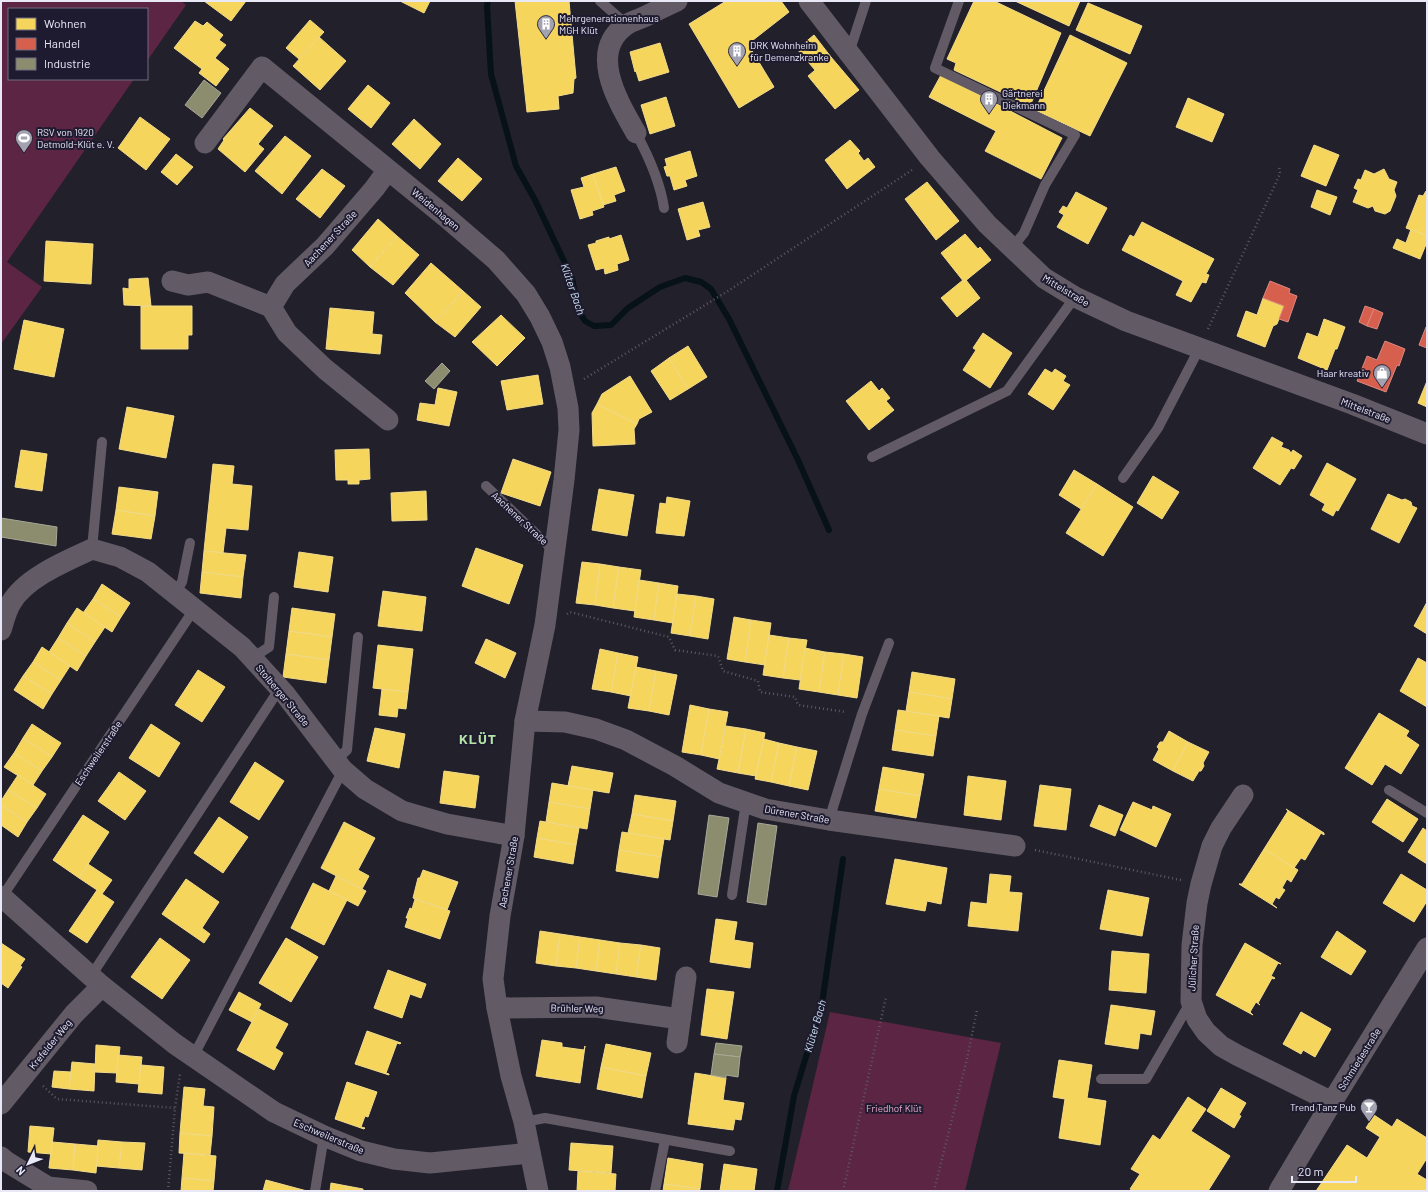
<svg xmlns="http://www.w3.org/2000/svg" width="1428" height="1192" font-family="Barlow,sans-serif">
<rect width="100%" height="100%" fill="#22202b"/>
<g fill="#5c2544">
<path d="M1 1H181L186 5 147 61V9H9V79H134L7 262 42 287 1 344Z"/>
<path d="M830 1012 1001 1043 965 1191H788Z"/>
</g>
<g fill="#f6d55c" stroke="#f2db8a">
<path d="M204 1H246L231 21Z"/>
<path d="M400 1H430L424 13Z"/>
<path d="M515 1H569L576 78 574 79 573 93 558 96 559 109 527 112Z"/>
<path d="M726 1H781L789 12 748 44 774 87 739 108 689 24Z"/>
<path d="M974 1H994L1061 33 1030 106 954 70 956 63 947 59Z"/>
<path d="M1015 1H1080L1069 26Z"/>
<path d="M1088 3 1142 26 1130 54 1076 30Z"/>
<path d="M310 20 324 32 299 59 286 48Z"/>
<path d="M195 21 203 26 207 22 223 35 219 40 226 45 215 58 229 69 216 86 199 73 202 69 174 48Z"/>
<path d="M814 35 831 57 815 70 797 49Z"/>
<path d="M1070 35 1127 63 1090 136 1035 110Z"/>
<path d="M319 37 346 61 320 90 293 66Z"/>
<path d="M660 43 669 72 639 81 636 71 635 72 630 52Z"/>
<path d="M831 57 859 90 835 109 808 76Z"/>
<path d="M941 75 1062 138 1041 179 985 151 996 131 929 97Z"/>
<path d="M368 85 390 103 371 128 348 109Z"/>
<path d="M666 97 675 126 650 134 641 105Z"/>
<path d="M1188 98 1224 114 1212 142 1176 127Z"/>
<path d="M250 108 273 126 258 144 264 149 245 172 218 149 224 140 223 139Z"/>
<path d="M140 117 170 139 146 170 118 148Z"/>
<path d="M414 119 441 144 420 169 392 144Z"/>
<path d="M285 136 311 156 282 194 255 171Z"/>
<path d="M850 140 860 151 858 153 864 161 868 158 875 167 847 189 825 160Z"/>
<path d="M1314 145 1339 155 1326 186 1301 176Z"/>
<path d="M690 151 697 176 685 180 687 186 674 190 670 176H667L664 167 667 166 665 159Z"/>
<path d="M176 154 193 167 177 185 161 172Z"/>
<path d="M458 158 482 179 462 201 438 181Z"/>
<path d="M616 167 625 191 614 195 616 201 603 205 593 174Z"/>
<path d="M322 169 345 186 320 218 296 199Z"/>
<path d="M1384 169 1389 179 1397 182 1394 190 1396 196 1390 211 1385 214 1375 211 1373 206 1368 208 1353 202 1358 190 1354 188 1358 179 1361 180 1365 170 1374 174Z"/>
<path d="M593 174 604 207 592 211 593 215 580 219 571 190 584 187 581 178Z"/>
<path d="M927 182 959 221 936 240 905 199Z"/>
<path d="M1317 190 1337 197 1330 215 1311 207Z"/>
<path d="M1426 191 1427 192V236L1406 228 1419 195 1423 196Z"/>
<path d="M1076 192 1107 208 1088 244 1057 227 1064 215 1059 212 1063 206 1067 208Z"/>
<path d="M703 202 710 227 698 230 700 236 687 240 678 209Z"/>
<path d="M378 219 397 236 370 267 352 250Z"/>
<path d="M1142 222 1214 259 1206 274 1209 275 1206 283 1202 282 1191 302 1176 295 1183 281 1122 250 1130 235 1134 237Z"/>
<path d="M1411 229 1427 236V242L1420 259 1393 248 1397 239 1406 243Z"/>
<path d="M965 234 978 249 980 247 991 260 964 282 941 253Z"/>
<path d="M621 235 629 260 617 264 618 270 605 274 604 268 596 270 588 245 596 243V241L609 237V239Z"/>
<path d="M397 236 419 255 393 285 370 267Z"/>
<path d="M46 241 93 244 91 284 44 281Z"/>
<path d="M431 263 463 291 435 322 405 293Z"/>
<path d="M148 278 151 306 124 305 123 288 129 289V279Z"/>
<path d="M963 280 964 282 966 280 980 298 957 317 941 298Z"/>
<path d="M463 291 481 307 455 337 435 322Z"/>
<path d="M1263 298 1284 306 1277 324 1273 326 1265 347 1237 336 1246 311 1257 315Z"/>
<path d="M141 306H192V335H188V349H141Z"/>
<path d="M330 308 374 312 372 334 382 335 380 354 326 349Z"/>
<path d="M501 315 525 338 497 366 472 342Z"/>
<path d="M1324 319 1345 327 1337 349H1335L1327 370 1298 358 1307 333 1318 337Z"/>
<path d="M24 320 64 329 54 377 14 369Z"/>
<path d="M983 333 1012 353 990 388 963 370 976 350 973 348Z"/>
<path d="M688 346 707 377 688 389 669 358Z"/>
<path d="M669 358 688 389 670 400 651 371Z"/>
<path d="M1045 369 1052 373 1055 369 1066 376 1063 381 1070 385 1053 410 1028 394Z"/>
<path d="M538 375 543 404 507 410 501 381Z"/>
<path d="M630 376 652 412 639 419 637 424 597 404 602 394Z"/>
<path d="M871 381 879 391 882 388 890 398 886 401 894 410 869 430 846 401Z"/>
<path d="M1427 381V407L1418 403Z"/>
<path d="M438 388 457 392 449 426 417 420 420 403 435 405Z"/>
<path d="M597 404 637 424 634 429 635 444 593 446 592 413Z"/>
<path d="M127 407 174 416 166 458 119 449Z"/>
<path d="M1272 437 1283 443 1281 447 1289 450 1291 453 1293 450 1302 456 1294 469 1291 468 1280 485 1253 468Z"/>
<path d="M369 449 370 479 359 480V484H348V480H336L335 450Z"/>
<path d="M21 450 47 454 42 491 15 487Z"/>
<path d="M513 459 551 472 540 506 501 493Z"/>
<path d="M1327 463 1356 479 1338 511 1336 510 1333 516 1322 510 1325 504 1310 495Z"/>
<path d="M213 464 234 466 232 484 252 486 248 530 226 528 223 553 204 551Z"/>
<path d="M1074 470 1097 484 1081 509 1059 495Z"/>
<path d="M1153 476 1179 492 1162 519 1137 503Z"/>
<path d="M1097 484 1133 507 1103 556 1066 533Z"/>
<path d="M119 487 158 492 155 516 116 510Z"/>
<path d="M599 489 634 495 627 536 592 530Z"/>
<path d="M426 491 427 520 392 521 391 493Z"/>
<path d="M1388 494 1402 500 1405 499 1411 502 1412 506 1417 508 1399 543 1371 529Z"/>
<path d="M667 497 690 501 684 536 656 533 660 503 666 504Z"/>
<path d="M116 510 155 516 151 539 112 534Z"/>
<path d="M476 548 523 565 509 604 462 586Z"/>
<path d="M204 551 246 555 243 577 202 572Z"/>
<path d="M299 552 333 557 328 592 294 587Z"/>
<path d="M582 562 600 564 595 605 576 603Z"/>
<path d="M600 564 619 567 613 608 595 605Z"/>
<path d="M619 567 641 570 635 611 613 608Z"/>
<path d="M202 572 243 577 241 598 200 593Z"/>
<path d="M639 580 659 583 654 620 634 617Z"/>
<path d="M659 583 678 586 673 623 654 620Z"/>
<path d="M102 584 130 603 121 617 93 599Z"/>
<path d="M383 591 426 597 422 631 378 626Z"/>
<path d="M677 594 696 596 690 636 671 633Z"/>
<path d="M696 596 714 599 708 639 690 636Z"/>
<path d="M93 599 121 617 112 632 83 613Z"/>
<path d="M1427 602V634L1414 626Z"/>
<path d="M77 608 105 627 95 642 67 623Z"/>
<path d="M292 608 335 614 332 637 289 631Z"/>
<path d="M734 617 751 620 745 662 727 659Z"/>
<path d="M751 620 771 623 765 665 745 662Z"/>
<path d="M67 623 95 642 86 656 58 638Z"/>
<path d="M289 631 332 637 329 660 286 654Z"/>
<path d="M769 635 789 638 783 678 763 675Z"/>
<path d="M58 638 86 656 77 671 49 652Z"/>
<path d="M789 638 807 640 800 680 783 678Z"/>
<path d="M486 639 516 653 505 678 475 663Z"/>
<path d="M378 645 413 649 408 692 373 688Z"/>
<path d="M42 647 70 666 61 680 33 662Z"/>
<path d="M805 648 825 652 819 692 799 689Z"/>
<path d="M600 649 618 653 611 692 592 689Z"/>
<path d="M825 652 844 654 838 695 819 692Z"/>
<path d="M618 653 638 657 631 696 611 692Z"/>
<path d="M286 654 329 660 326 683 283 677Z"/>
<path d="M844 654 863 657 857 698 838 695Z"/>
<path d="M1418 658 1427 663V707L1400 691Z"/>
<path d="M33 662 61 680 52 694 23 676Z"/>
<path d="M636 667 656 671 649 711 628 708Z"/>
<path d="M198 670 225 687 202 722 175 705Z"/>
<path d="M656 671 677 675 669 715 649 711Z"/>
<path d="M912 672 955 679 952 699 909 692Z"/>
<path d="M23 676 52 694 43 709 14 690Z"/>
<path d="M382 689 408 692 406 709 398 708 397 717 379 715Z"/>
<path d="M909 692 952 699 949 718 906 711Z"/>
<path d="M690 705 709 709 701 755 682 752Z"/>
<path d="M709 709 728 712 719 759 701 755Z"/>
<path d="M898 710 939 716 936 736 895 730Z"/>
<path d="M1379 713 1409 731 1406 736 1419 745 1401 774 1385 764 1372 785 1345 768Z"/>
<path d="M32 724 61 743 52 757 23 738Z"/>
<path d="M151 724 180 743 159 777 129 758Z"/>
<path d="M726 726 746 729 738 773 717 769Z"/>
<path d="M375 728 405 734 399 768 367 761Z"/>
<path d="M746 729 765 733 756 776 738 773Z"/>
<path d="M895 730 936 736 933 756 892 750Z"/>
<path d="M1169 731 1188 742 1173 771 1153 760 1159 749 1157 747 1160 742H1163Z"/>
<path d="M23 738 52 757 42 771 14 753Z"/>
<path d="M764 739 779 743 771 782 755 779Z"/>
<path d="M1188 742 1209 752 1203 763 1204 766 1201 771H1199L1193 781 1173 771Z"/>
<path d="M779 743 797 747 789 786 771 782Z"/>
<path d="M797 747 817 751 808 790 789 786Z"/>
<path d="M14 753 42 771 33 785 4 767Z"/>
<path d="M255 762 284 781 259 820 230 802Z"/>
<path d="M572 766 613 773 609 793 568 786Z"/>
<path d="M883 767 924 774 920 796 879 789Z"/>
<path d="M444 771 479 776 475 808 440 803Z"/>
<path d="M119 772 146 791 125 820 98 801Z"/>
<path d="M18 775 46 794 37 808 8 790Z"/>
<path d="M968 776 1006 781 1001 820 964 815Z"/>
<path d="M552 783 593 790 590 809 549 802Z"/>
<path d="M1040 785 1071 789 1066 830 1034 826Z"/>
<path d="M879 789 920 796 916 818 875 811Z"/>
<path d="M8 790 37 808 27 822 1 805V801Z"/>
<path d="M635 795 676 801 673 821 632 814Z"/>
<path d="M1387 799 1418 819 1403 842 1372 822Z"/>
<path d="M549 802 590 809 587 829 546 822Z"/>
<path d="M1133 802 1152 810 1153 806 1171 814 1156 847 1120 830Z"/>
<path d="M1 805 27 822 18 837 1 825Z"/>
<path d="M1099 805 1123 815 1115 836 1090 826Z"/>
<path d="M1286 809 1324 833V835L1321 833 1305 860 1301 858 1294 868 1264 849 1288 811Z"/>
<path d="M632 814 673 821 670 840 628 833Z"/>
<path d="M83 815 109 832 79 878 53 860Z"/>
<path d="M219 817 248 837 223 873 194 853Z"/>
<path d="M540 821 579 828 576 845 537 838Z"/>
<path d="M344 822 375 838 358 870 369 876 362 889 321 868Z"/>
<path d="M1423 828 1427 831V864L1408 852Z"/>
<path d="M622 832 664 839 661 857 619 850Z"/>
<path d="M537 838 576 845 573 864 534 857Z"/>
<path d="M1264 849 1298 870 1291 882 1287 879 1282 888 1285 890 1279 899 1276 897 1272 904 1277 908 1239 884H1242Z"/>
<path d="M619 850 661 857 658 878 616 871Z"/>
<path d="M895 859 947 868 941 904 927 901 925 911 886 904Z"/>
<path d="M88 864 112 880 102 894 114 902 87 943 69 931 97 890 79 878Z"/>
<path d="M423 870 458 882 447 910 413 898 418 878H420Z"/>
<path d="M990 874 1011 876 1009 892 1022 893 1018 931 968 926 971 902 987 904Z"/>
<path d="M1401 874 1427 890V901L1414 922 1383 903Z"/>
<path d="M336 876 366 891 358 906 329 891Z"/>
<path d="M186 879 219 902 202 928 210 934 204 943 162 914Z"/>
<path d="M313 883 347 900 324 945 291 928Z"/>
<path d="M1108 890 1149 898 1142 936 1100 929Z"/>
<path d="M415 899 450 911 440 939 405 927 408 918H406L410 908 412 909Z"/>
<path d="M716 919 737 922 734 940 753 943 750 968 710 962Z"/>
<path d="M540 931 560 934 556 966 536 963Z"/>
<path d="M1337 931 1366 951 1351 975 1321 957Z"/>
<path d="M560 934 580 937 576 968 556 966Z"/>
<path d="M580 937 600 940 596 971 576 968Z"/>
<path d="M160 938 190 960 162 999 131 977Z"/>
<path d="M286 938 318 957 291 1002 259 983Z"/>
<path d="M600 940 620 943 616 974 596 971Z"/>
<path d="M1 943 25 959 20 966 22 967 8 988 1 983Z"/>
<path d="M620 943 641 945 636 977 616 974Z"/>
<path d="M1245 943 1281 964 1278 963 1271 976 1275 978 1274 979 1272 978 1258 1003 1260 1005 1256 1002 1250 1012 1253 1015 1216 995Z"/>
<path d="M641 945 660 948 656 980 636 977Z"/>
<path d="M1112 951 1149 954 1146 993 1109 990Z"/>
<path d="M388 970 426 984 421 998 410 994 402 1018 374 1008Z"/>
<path d="M707 989 734 992 727 1039 701 1035Z"/>
<path d="M239 992 261 1004 252 1022 229 1010Z"/>
<path d="M1111 1005 1155 1011 1151 1035 1140 1033 1138 1049 1105 1044Z"/>
<path d="M259 1009 288 1024 275 1048 283 1053 274 1070 237 1050Z"/>
<path d="M1301 1012 1331 1029 1315 1057 1303 1050 1301 1054 1283 1044Z"/>
<path d="M367 1031 401 1043 400 1044 397 1043 386 1073 389 1074V1075L355 1064Z"/>
<path d="M542 1040 562 1043V1047L584 1050 585 1046 580 1083 536 1076Z"/>
<path d="M606 1044 651 1053 646 1076 601 1067Z"/>
<path d="M96 1045 120 1047 117 1073 95 1072Z"/>
<path d="M118 1055 142 1057 139 1084 116 1082Z"/>
<path d="M1059 1060 1092 1065 1087 1098 1106 1101 1100 1145 1059 1138 1065 1099 1053 1097Z"/>
<path d="M72 1062 95 1064 94 1091 69 1089Z"/>
<path d="M141 1065 164 1067 162 1094 138 1092Z"/>
<path d="M601 1067 646 1076 642 1098 597 1089Z"/>
<path d="M54 1071 71 1072 69 1089 52 1087Z"/>
<path d="M695 1073 726 1078 723 1100 744 1103 741 1120 735 1119 733 1130 688 1124Z"/>
<path d="M347 1082 377 1092 368 1117 365 1116 361 1127 365 1128 364 1129 335 1119Z"/>
<path d="M184 1087 205 1089 203 1106 214 1107 212 1136 180 1133Z"/>
<path d="M1221 1088 1246 1103 1239 1115 1241 1116 1234 1128 1207 1111Z"/>
<path d="M1188 1097 1206 1109 1191 1131 1230 1156 1208 1191H1134L1130 1189 1140 1174 1131 1169 1153 1135 1160 1140Z"/>
<path d="M1374 1115 1392 1127 1397 1119 1427 1138V1158L1417 1174 1427 1180V1191H1316L1347 1145 1367 1158 1380 1137 1366 1128Z"/>
<path d="M30 1126 54 1128 51 1154 28 1152Z"/>
<path d="M180 1133 212 1136 210 1155 179 1153Z"/>
<path d="M98 1140 122 1142 119 1168 96 1166Z"/>
<path d="M52 1142 75 1144 73 1170 49 1168Z"/>
<path d="M122 1142 145 1143 142 1170 119 1168Z"/>
<path d="M571 1143 613 1146 611 1173 569 1170Z"/>
<path d="M75 1144 98 1146 96 1173 73 1170Z"/>
<path d="M184 1153 216 1156 214 1181 182 1178Z"/>
<path d="M668 1158 703 1164 700 1189 664 1184Z"/>
<path d="M724 1164 757 1169 754 1191H720Z"/>
<path d="M578 1171 616 1174 615 1191H577Z"/>
<path d="M182 1178 214 1181 213 1191H181Z"/>
<path d="M266 1180 307 1191H263Z"/>
<path d="M331 1183 347 1186 346 1191H330Z"/>
<path d="M664 1184 700 1189 699 1191H663Z"/>
<path d="M347 1186 363 1189V1191H346Z"/>
</g>
<g fill="#d6604d" stroke="#dc8980">
<path d="M1270 281 1290 289 1289 293 1297 296 1288 322 1279 319 1284 306 1263 298Z"/>
<path d="M1365 306 1374 309 1367 326 1359 322Z"/>
<path d="M1374 309 1383 313 1377 329 1367 326Z"/>
<path d="M1426 327H1427V348L1419 345Z"/>
<path d="M1385 341 1405 349 1399 366 1397 365 1386 392 1357 381 1367 356 1377 360Z"/>
</g>
<g fill="#8c8c6e" stroke="#a8a897">
<path d="M204 80 221 93 202 118 185 105Z"/>
<path d="M442 363 450 371 434 389 425 381Z"/>
<path d="M1 518 57 527 56 546 1 537Z"/>
<path d="M709 815 729 818 717 897 698 894Z"/>
<path d="M758 823 777 826 766 905 747 902Z"/>
<path d="M716 1043 742 1046 740 1057 714 1054Z"/>
<path d="M714 1054 740 1057 738 1077 726 1075V1078L711 1075Z"/>
</g>
<g fill="none" stroke-linecap="round" stroke-linejoin="round">
<g stroke="#061118" stroke-width="6">
<path d="M488 1 487 6 491 74 516 166 535 200 572 278 578 310 585 321 594 326 611 325 628 308 660 287 685 278 701 282 711 289 729 319 798 460 829 530"/>
<path d="M777 1191 794 1096 822 1004 843 859"/>
</g>
<g stroke="#5e5963" stroke-width="2.5" stroke-dasharray="1 3" stroke-linecap="butt">
<path d="M1208 329 1280 174 1279 165"/>
<path d="M584 379 728 291 912 170"/>
<path d="M567 614 570 612 669 637 675 650 718 656 723 671 758 681 760 692 795 697 798 705 846 712"/>
<path d="M1035 850 1181 880"/>
<path d="M43 1086 57 1099 175 1108"/>
<path d="M168 1191 175 1108 180 1074"/>
<path d="M843 1191 886 997"/>
<path d="M934 1191 967 1059 977 1010"/>
</g>
<g stroke="#625b65" stroke-width="10">
<path d="M600 1 626 24"/>
<path d="M959 1 935 68 1075 135 1045 185 1024 233 1012 248"/>
<path d="M849 53 866 1"/>
<path d="M636 133C649 157 660 181 664 208"/>
<path d="M872 457 1007 391 1075 297"/>
<path d="M1123 478 1158 428 1200 347"/>
<path d="M486 486 554 551"/>
<path d="M92 549 102 442"/>
<path d="M175 593 182 582 190 543"/>
<path d="M252 658 269 647 274 597"/>
<path d="M336 760 347 750 358 637"/>
<path d="M1389 790 1427 813"/>
<path d="M829 820 862 714 889 643"/>
<path d="M732 895 746 802"/>
<path d="M2 897 195 608"/>
<path d="M91 976 280 688"/>
<path d="M193 1057 343 770"/>
<path d="M1101 1079H1146L1190 1003"/>
<path d="M524 1122 545 1118 730 1151"/>
<path d="M315 1191 324 1136"/>
<path d="M655 1191 665 1140"/>
</g>
<g stroke="#625b65" stroke-width="21">
<path d="M809 1 930 158 987 224 1044 278 1075 297 1126 321 1352 404 1427 434"/>
<path d="M636 133C619 103 587 52 626 25 632 21 640 19 646 16 656 11 666 6 677 1"/>
<path d="M205 143 262 67 446 217 496 260 526 294 540 317 552 342 560 367 568 408 569 430 564 480 545 625 525 721 514 836 500 916 493 979 497 1008 511 1076 524 1122 538 1191"/>
<path d="M172 281 188 285 208 282 271 307 285 284 325 246 374 189 388 170"/>
<path d="M271 307 287 333 325 369 388 420"/>
<path d="M1 630C4 621 6 611 11 603 25 578 66 561 92 549L120 557 148 572 242 647 285 694 343 770 365 789 402 811 447 824 514 836"/>
<path d="M525 721 565 722 596 729 626 740 675 766 719 793 765 809 829 820 1015 846"/>
<path d="M1243 795 1221 828 1212 846 1201 884 1197 903 1192 945 1191 1001 1197 1019 1206 1032 1221 1046 1237 1055 1332 1102"/>
<path d="M1 896 102 986 175 1044 274 1112 324 1136 361 1151 394 1159 430 1163 530 1153"/>
<path d="M497 1008 596 1007 680 1019"/>
<path d="M677 1043 686 977"/>
<path d="M1 1104 74 1014 102 986"/>
<path d="M1 1157 7 1162 48 1187 87 1191"/>
<path d="M1279 1191 1332 1102 1427 948"/>
</g>
</g>
<defs>
<g id="building-pin" transform="scale(0.9)"><path d="M0 17L-7.5 6A9.5 9.5 0 1 1 7.5 6Z" fill="#a3a2b0" stroke="#1e1b30"/><path d="M-4-6H4V6H1V3H-1V6H-4ZM-2.5-4.3h1.7v1.8h-1.7ZM.8-4.3h1.7v1.8H.8ZM-2.5-1h1.7V.8h-1.7ZM.8-1h1.7V.8H.8Z" fill="#fff"/></g>
<g id="stadium-pin" transform="scale(0.9)"><path d="M0 17L-7.5 6A9.5 9.5 0 1 1 7.5 6Z" fill="#a3a2b0" stroke="#1e1b30"/><path d="M0-5a6.5 5 0 1 0 0 10a6.5 5 0 1 0 0-10ZM-3.5-1.8h7v3.6h-7Z" fill="#fff"/></g>
<g id="shop-pin" transform="scale(0.9)"><path d="M0 17L-7.5 6A9.5 9.5 0 1 1 7.5 6Z" fill="#a3a2b0" stroke="#1e1b30"/><path d="M-5-2.5h2.3a2.7 3.5 0 0 1 5.4 0H5L5.5 6h-11ZM-1.5-2.5h3a1.5 2.3 0 0 0-3 0Z" fill="#fff"/></g>
<g id="bar-pin" transform="scale(0.9)"><path d="M0 17L-7.5 6A9.5 9.5 0 1 1 7.5 6Z" fill="#a3a2b0" stroke="#1e1b30"/><path d="M-6-5H6L.8 .8V4.5H3.5V6h-7V4.5H-.8V.8Z" fill="#fff"/></g>
</defs>
<g fill-rule="evenodd">
<use href="#building-pin" x="546" y="24"/>
<use href="#building-pin" x="737" y="51"/>
<use href="#building-pin" x="989" y="99"/>
<use href="#stadium-pin" x="24" y="138"/>
<use href="#shop-pin" x="1382" y="373"/>
<use href="#bar-pin" x="1369" y="1107"/>
</g>
<g text-anchor="middle" stroke-width="4" stroke-linejoin="round" paint-order="stroke">
<g font-size="10" fill="#e9e8f7" stroke="#1e1b30" text-anchor="start">
<text x="559" y="22">Mehrgenerationenhaus<tspan x="559" dy="12">MGH Klüt</tspan></text>
<text x="750" y="49">DRK Wohnheim<tspan x="750" dy="12">für Demenzkranke</tspan></text>
<text x="1002" y="97">Gärtnerei<tspan x="1002" dy="12">Diekmann</tspan></text>
<text x="37" y="136">RSV von 1920<tspan x="37" dy="12">Detmold-Klüt e. V.</tspan></text>
<text x="1369" y="377" text-anchor="end">Haar kreativ</text>
<text x="1356" y="1111" text-anchor="end">Trend Tanz Pub</text>
</g>
<g font-size="10" fill="#e9e8f7" stroke="#1e1b30">
<text transform="translate(436 209) rotate(40)" y="4">Weidenhagen</text>
<text transform="translate(330 238) rotate(-47)" y="4">Aachener Straße</text>
<text transform="translate(1066 290) rotate(31)" y="4">Mittelstraße</text>
<text transform="translate(1366 410) rotate(21)" y="4">Mittelstraße</text>
<text transform="translate(520 518) rotate(43)" y="4">Aachener Straße</text>
<text transform="translate(283 695) rotate(50)" y="4">Stolberger Straße</text>
<text transform="translate(98 753) rotate(-56)" y="4">Eschweilerstraße</text>
<text transform="translate(797 814) rotate(10)" y="4">Dürener Straße</text>
<text transform="translate(508 872) rotate(-80)" y="4">Aachener Straße</text>
<text transform="translate(1193 958) rotate(-87)" y="4">Jülicher Straße</text>
<text transform="translate(577 1008) rotate(1)" y="4">Brühler Weg</text>
<text transform="translate(50 1044) rotate(-51)" y="4">Krefelder Weg</text>
<text transform="translate(1359 1059) rotate(-58)" y="4">Schmiedestraße</text>
<text transform="translate(329 1136) rotate(23)" y="4">Eschweilerstraße</text>
</g>
<g font-size="10" fill="#f2accd" stroke="#1e1b30">
<text x="894" y="1112">Friedhof Klüt</text>
</g>
<g font-size="11" font-style="italic" fill="#cce4f0" stroke="#1e1b30">
<text transform="translate(573 289) rotate(71)" y="4">Klüter Bach</text>
<text transform="translate(815 1026) rotate(-74)" y="4">Klüter Bach</text>
</g>
<g font-size="14" font-weight="bold" letter-spacing="1" fill="#b4e4a3" stroke="#1e1b30">
<text x="478" y="744">KLÜT</text>
</g>
</g>
<rect width="1428" height="1192" fill="none" stroke="#e9e8f7" stroke-width="4"/>
<rect x="8" y="8" width="140" height="72" fill="#1e1b30" stroke="#6f6d80"/>
<rect x="16" y="18" width="20" height="12" fill="#f6d55c" stroke="#6f6d80"/>
<text x="44" y="28" font-size="12" fill="#e9e8f7">Wohnen</text>
<rect x="16" y="38" width="20" height="12" fill="#d6604d" stroke="#6f6d80"/>
<text x="44" y="48" font-size="12" fill="#e9e8f7">Handel</text>
<rect x="16" y="58" width="20" height="12" fill="#8c8c6e" stroke="#6f6d80"/>
<text x="44" y="68" font-size="12" fill="#e9e8f7">Industrie</text>
<g transform="translate(28 1164) rotate(227)" stroke="#1e1b30" stroke-width="3" paint-order="stroke">
<path d="M0-3L7 15L0 10L-7 15Z" fill="#e9e8f7"/>
<text y="-6" font-size="11" font-weight="bold" text-anchor="middle" fill="#e9e8f7">N</text>
</g>
<path d="M1292 1176v6h64v-6" fill="none" stroke="#e9e8f7" stroke-width="2"/>
<text x="1298" y="1176" font-size="12" fill="#e9e8f7" stroke="#1e1b30" stroke-width="3" paint-order="stroke">20 m</text>
</svg>
